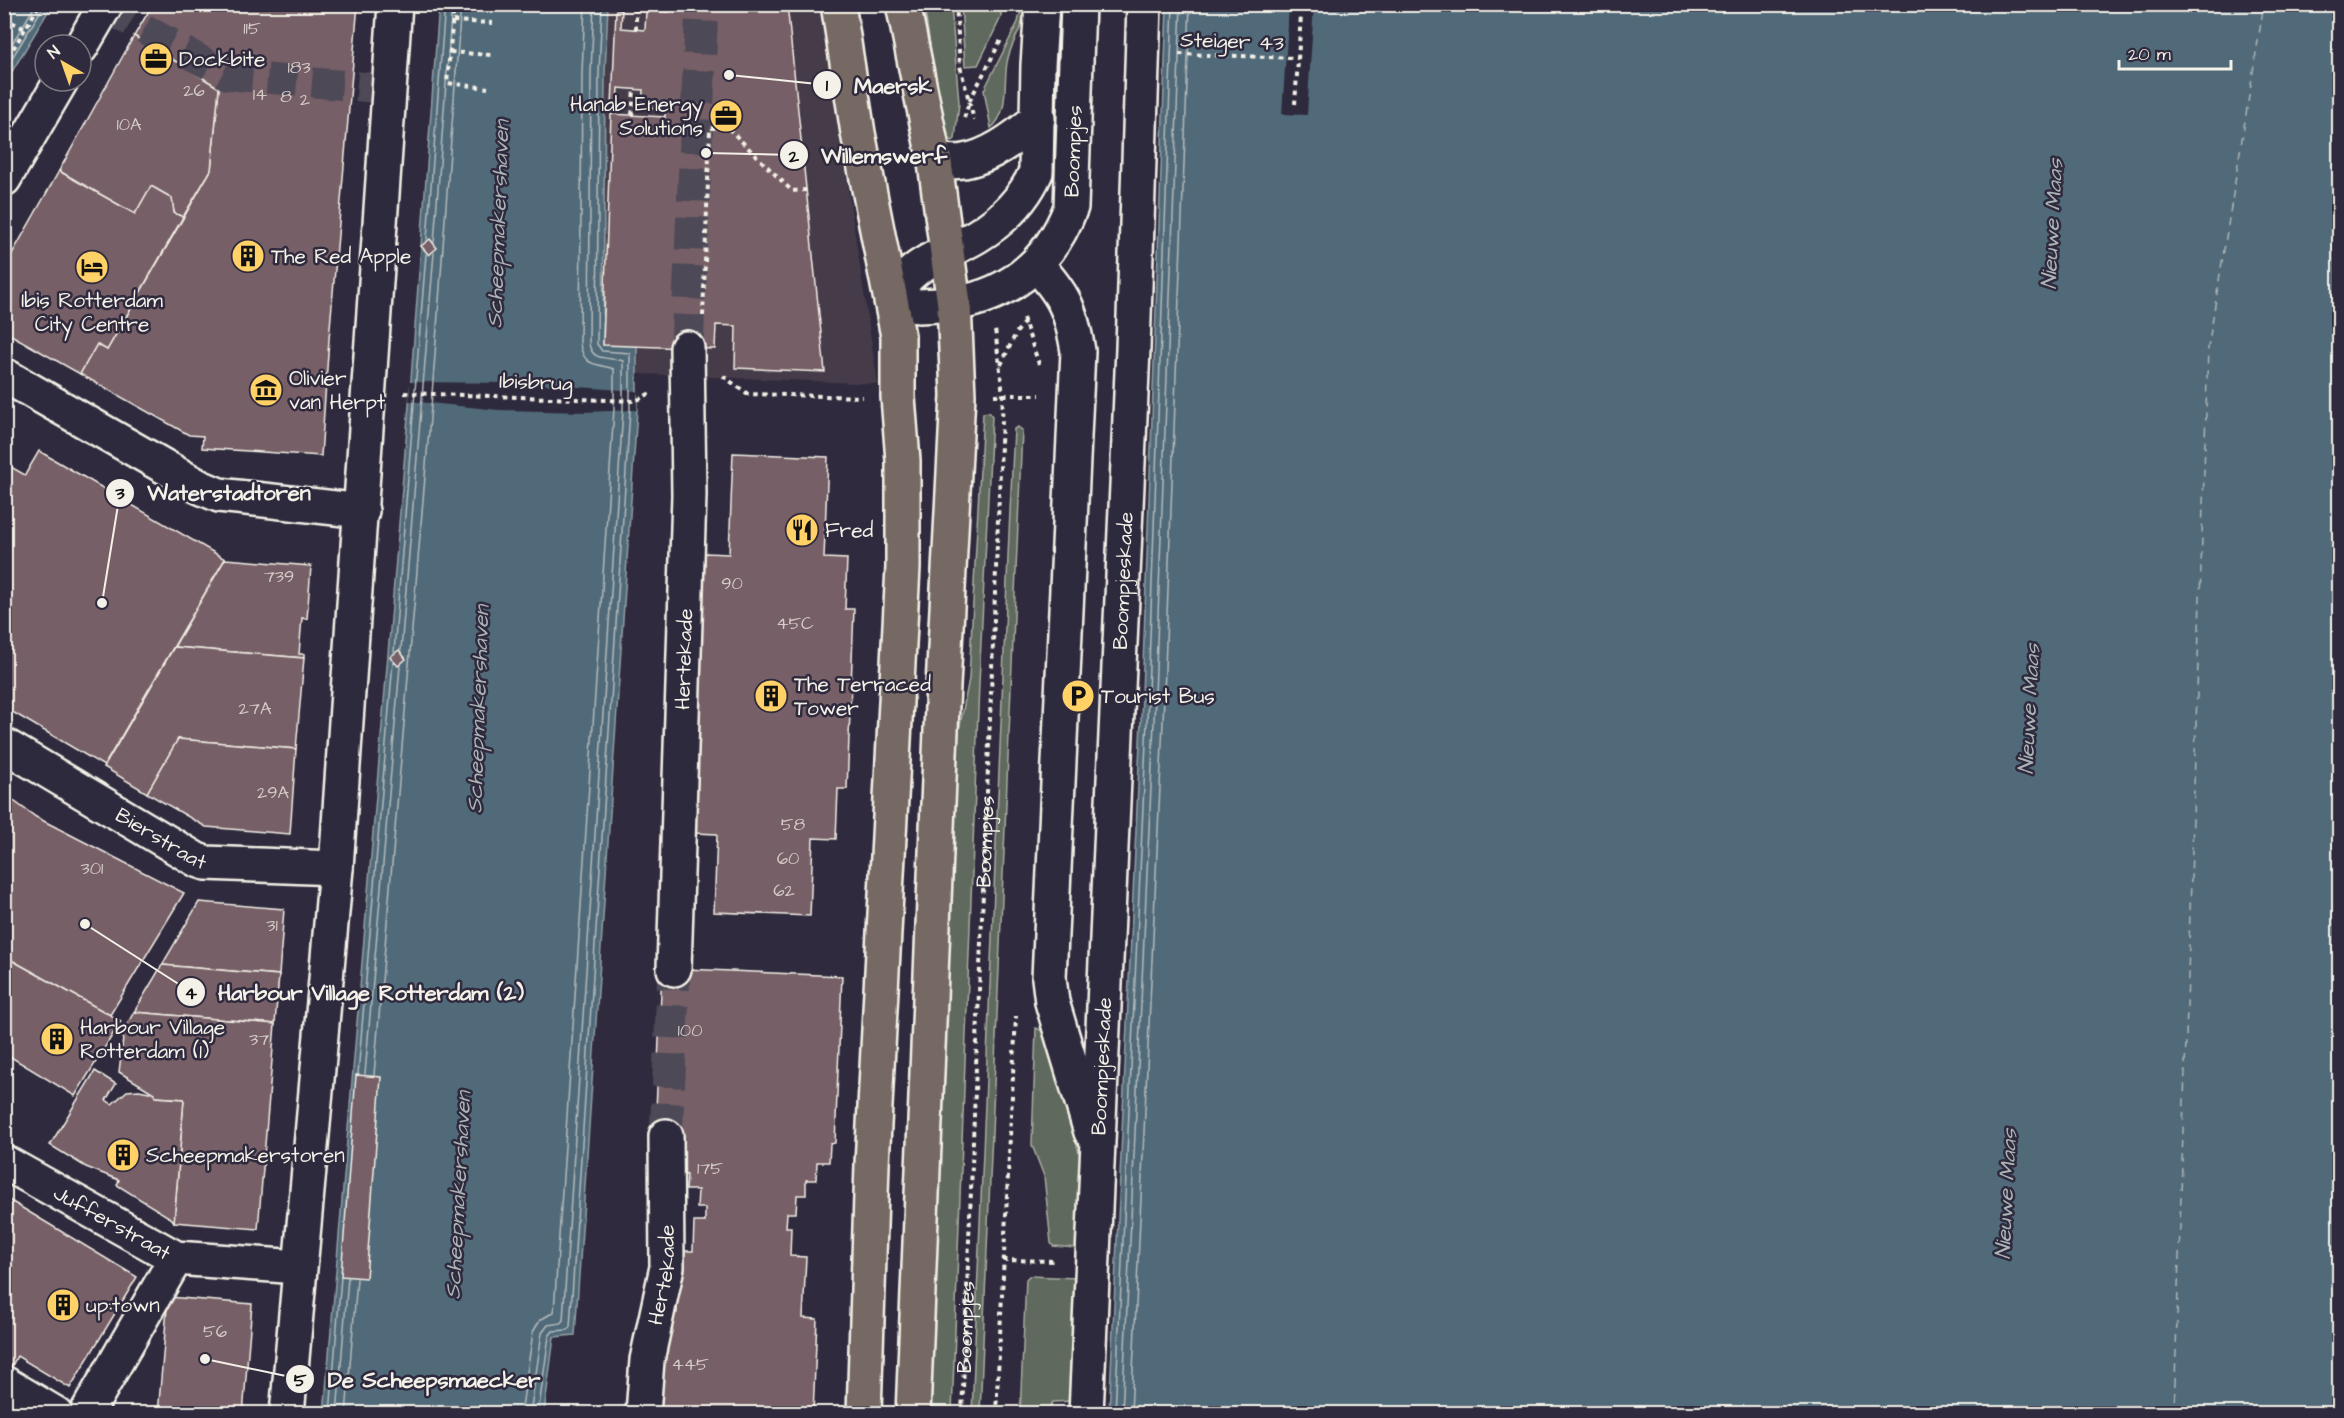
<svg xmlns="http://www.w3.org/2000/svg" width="2344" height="1418" font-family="'Architects Daughter',sans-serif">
<rect width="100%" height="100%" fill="#2f2a3d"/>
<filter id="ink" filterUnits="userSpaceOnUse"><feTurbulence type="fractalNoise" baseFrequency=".0167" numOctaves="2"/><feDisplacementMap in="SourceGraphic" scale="12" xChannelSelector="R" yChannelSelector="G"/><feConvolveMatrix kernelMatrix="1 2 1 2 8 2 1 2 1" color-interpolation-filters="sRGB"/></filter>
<g filter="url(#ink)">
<path fill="#443a49" d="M581 5H820L878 384 568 371Z"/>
<g fill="#5f695d" stroke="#aaada2" stroke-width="1.5">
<path d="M924 5H951L959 103 955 139 952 141 943 130Z"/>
<path d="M961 5H1001V17L978 65 965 66Z"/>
<path d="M1022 5H1026C1024 28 1013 38 1008 58 1002 80 1011 112 991 128L984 90 1018 22Z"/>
<path d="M989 412 992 416 979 683 952 1413 929 1414 953 761 969 679 983 413Z"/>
<path d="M1018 427 1022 430 980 1413 972 1414 1009 533 1014 429Z"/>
<path d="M1036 1028 1043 1031 1082 1162 1080 1245 1076 1248 1053 1246 1051 1243 1044 1176 1032 1145Z"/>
<path d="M1029 1276 1078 1278 1071 1401 1053 1402 1046 1413 1020 1414 1026 1279Z"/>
</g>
<g fill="#516a79" stroke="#92a0a5" stroke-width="1.5">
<path d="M5 4 52 5 5 83 4 5Z"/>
<path d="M439 5H608L605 73 603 344 637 346V410L575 1335 554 1337 544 1413 324 1414 410 393Z"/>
<path d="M1167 5H2339V1413L1109 1414 1141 721Z"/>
</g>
<g fill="#2f2a3d">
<path d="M1289 5H1314L1307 115 1282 114Z"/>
<path d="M410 382 520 383 637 391V410L584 412 499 410 409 401Z"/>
</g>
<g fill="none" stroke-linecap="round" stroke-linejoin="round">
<g stroke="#b3bbbc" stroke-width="1.5">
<path d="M4 57 36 4"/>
<path d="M4 71 45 4"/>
<path d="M427 239 445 4"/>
<path d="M434 242 452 4"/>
<path d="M401 650 434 253"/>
<path d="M394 652 426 254"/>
<path d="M358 1074 393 662"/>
<path d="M365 1074 400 666"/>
<path d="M374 1075 432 395 461 4"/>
<path d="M330 1414 341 1277"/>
<path d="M337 1414 348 1278"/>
<path d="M346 1414 357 1279"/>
<path d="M521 1414 533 1332 540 1320 554 1312 614 409V369C597 363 584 368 580 344L582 72 585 4"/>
<path d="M530 1414 542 1333 548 1325 561 1323 563 1320 623 410V361C609 356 593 363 589 344L591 72 594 4"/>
<path d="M538 1414 549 1336 553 1331 568 1330 570 1327 630 410V353L602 351 597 344 599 73 602 4"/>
<path d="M1115 1414 1147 721 1173 4"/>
<path d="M1122 1414 1154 722 1181 4"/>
<path d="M1131 1414 1163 722 1190 4"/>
</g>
<path stroke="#abb4b6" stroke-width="1.5" stroke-dasharray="8 6" stroke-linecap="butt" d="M2174 1414 2208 348 2264 4"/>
</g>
<g fill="#765e66" stroke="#f4f1e8" stroke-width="1.5">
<path d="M153 4H358L329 339 321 456 202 448 203 436 189 435 80 374 97 344 107 350 211 170 219 88 134 36Z"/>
<path d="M666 4H787L825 372 735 368 736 326 716 325 715 349 603 345 611 114 665 117V109L642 108 643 90 618 88 617 107 612 106 616 10H622L621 28 645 30 646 11 669 12V5Z"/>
<path d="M134 36 219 88 211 170 183 217 174 213 172 198 151 186 135 214 59 171Z"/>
<path d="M59 171 135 214 151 186 172 198 174 213 183 217 107 350 97 344 80 374 4 331V268Z"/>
<path d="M430 239 437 248 429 255 421 246Z"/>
<path d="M39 451 225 559 104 766 4 707V463L25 475Z"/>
<path d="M733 453 828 457 824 558 847 559 845 609H854L847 789H838L836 839 813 838 810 916 714 912 717 834 694 833 695 603H703L705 553 729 554Z"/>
<path d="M225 559 311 566 307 619 302 618 299 654H304V658L174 647Z"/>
<path d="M174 647 304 658 296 749 178 739 147 793 104 767Z"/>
<path d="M399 650 406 659 398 666 390 657Z"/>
<path d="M178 739 296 749 290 834 206 827 147 793Z"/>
<path d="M4 794 36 817 184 893 110 1015 4 956Z"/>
<path d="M199 902 284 909 279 975 162 965Z"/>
<path d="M4 956 121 1021 75 1096 11 1057 7 1064 10 1066 4 1075Z"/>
<path d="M162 965 279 975 275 1024 134 1012Z"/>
<path d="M662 968 842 976 835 1143 830 1144 829 1162H817L816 1180H806V1195H797L796 1213H787L786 1227H791L790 1256 806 1257 803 1318 817 1319 813 1414H658L662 1312 677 1313 679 1251H693L694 1222H705V1208H697L698 1190H686L687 1175 679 1174 655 1135Z"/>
<path d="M134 1012 275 1024 258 1229 174 1222 184 1099 155 1097 154 1093 119 1072 124 1030Z"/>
<path d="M95 1071 116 1084 106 1100 112 1104 127 1091 139 1090 154 1093 155 1097 184 1099 174 1222 172 1219 117 1185 119 1180 86 1167 50 1145Z"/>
<path d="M356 1075 381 1077 366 1278 341 1276Z"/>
<path d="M4 1197 137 1277 70 1388 17 1356 12 1366 4 1361Z"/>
<path d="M168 1297 252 1304 243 1414H158Z"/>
</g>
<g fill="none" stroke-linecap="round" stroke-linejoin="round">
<path stroke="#4d4857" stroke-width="30" stroke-dasharray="30 15" stroke-linecap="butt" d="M105 7 227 75 388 89"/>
<g stroke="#4d4857" stroke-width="33" stroke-dasharray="33 16" stroke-linecap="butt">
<path d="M687 348 702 4"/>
<path d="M666 1136 674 969"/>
</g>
<g stroke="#f4f1e8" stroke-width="38">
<g id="minor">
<path d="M81 47 106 4"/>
<path d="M4 179 61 81"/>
<path d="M1036 264C1064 295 1071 309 1078 351L1049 978 1052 1002 1091 1132"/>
<path d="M4 375 200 487 219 495 362 511"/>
<path id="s2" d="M4 745 197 860 206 863 336 868"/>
<path id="s3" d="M674 969 689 495 687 348"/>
<path id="s4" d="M4 1162 176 1258 299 1267"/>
<path d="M4 1383 56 1414"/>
<path d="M86 1414 176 1258"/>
<path d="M287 1414 336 868 395 4"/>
<path id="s5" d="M643 1414 647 1360 667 1267 666 1136"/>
<path id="s6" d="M1086 1414 1133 349 1144 4"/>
</g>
</g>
<g stroke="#f4f1e8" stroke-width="38">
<g id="secondary">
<path id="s7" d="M1042 4 1038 65 1036 172C1024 199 1002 221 977 236 946 255 903 264 892 303 910 307 925 306 943 305 1005 300 1049 265 1071 207L1078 4"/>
<path d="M935 163C945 160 955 163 964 161 992 156 1018 136 1038 118"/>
</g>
</g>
<g stroke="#f4f1e8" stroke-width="38">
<g id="primary">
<path d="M838 4 858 133 898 336V397L903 461V567L872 1164 864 1414"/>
<path d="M903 4 935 163 954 304 958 395 942 706 913 1414"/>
</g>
</g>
<g stroke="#f4f1e8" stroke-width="4" stroke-dasharray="4.5 4.5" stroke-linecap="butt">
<path d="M454 4 447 83 488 88"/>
<path d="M956 4 960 66 974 120"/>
<path d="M4 18 25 29"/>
<path d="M453 21 492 23"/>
<path d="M636 30V4"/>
<path d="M450 52 491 55"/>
<path d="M1179 54 1298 58"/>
<path d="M4 64 40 4"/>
<path d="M1295 104 1301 15"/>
<path d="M632 115 634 89"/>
<path d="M964 118 970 100 1002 38"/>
<path d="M703 316 710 128H728L792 191 806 190"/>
<path d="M1023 318 1039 364"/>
<path d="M1001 365 1016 333 1026 320"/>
<path d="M723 376 748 394 863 397"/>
<path d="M404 393 636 401 652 392"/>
<path d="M994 395H1040"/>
<path d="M1003 1260 1057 1261"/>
<path id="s1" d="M962 1414 1003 395 995 329"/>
<path d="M996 1414 1016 1016"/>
</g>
<use href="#minor" stroke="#2f2a3d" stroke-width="33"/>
<use href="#secondary" stroke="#2f2a3d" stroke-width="33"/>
<use href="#primary" stroke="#766964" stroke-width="33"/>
</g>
</g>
<defs>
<g id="office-disc" transform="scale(1.725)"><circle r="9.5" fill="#ffd166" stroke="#2f2a3d"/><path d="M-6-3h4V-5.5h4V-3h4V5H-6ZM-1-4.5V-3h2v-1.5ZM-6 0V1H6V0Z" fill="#111"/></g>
<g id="building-disc" transform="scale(1.725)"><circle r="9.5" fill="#ffd166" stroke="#2f2a3d"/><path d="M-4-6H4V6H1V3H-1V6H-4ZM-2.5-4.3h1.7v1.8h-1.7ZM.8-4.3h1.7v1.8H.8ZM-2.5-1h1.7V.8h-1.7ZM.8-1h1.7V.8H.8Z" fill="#111"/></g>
<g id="hotel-disc" transform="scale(1.725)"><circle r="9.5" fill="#ffd166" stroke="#2f2a3d"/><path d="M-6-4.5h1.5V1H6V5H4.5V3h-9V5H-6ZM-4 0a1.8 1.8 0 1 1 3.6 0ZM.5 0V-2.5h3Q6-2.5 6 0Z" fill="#111"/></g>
<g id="museum-disc" transform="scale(1.725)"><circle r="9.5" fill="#ffd166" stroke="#2f2a3d"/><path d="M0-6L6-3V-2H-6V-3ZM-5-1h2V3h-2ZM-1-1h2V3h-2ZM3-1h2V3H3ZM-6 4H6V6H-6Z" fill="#111"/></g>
<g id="restaurant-disc" transform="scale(1.725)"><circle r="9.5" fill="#ffd166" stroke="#2f2a3d"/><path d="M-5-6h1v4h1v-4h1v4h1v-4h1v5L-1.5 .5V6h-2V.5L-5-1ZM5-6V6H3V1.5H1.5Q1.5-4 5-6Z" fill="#111"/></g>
<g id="parking-disc" transform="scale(1.725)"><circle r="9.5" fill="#ffd166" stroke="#2f2a3d"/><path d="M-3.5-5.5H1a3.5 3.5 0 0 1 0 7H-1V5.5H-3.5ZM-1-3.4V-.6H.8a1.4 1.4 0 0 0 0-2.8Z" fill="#111"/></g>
</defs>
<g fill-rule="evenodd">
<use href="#office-disc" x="156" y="59"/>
<use href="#office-disc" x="726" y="116"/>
<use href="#building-disc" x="248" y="256"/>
<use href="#hotel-disc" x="92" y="267"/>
<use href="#museum-disc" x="266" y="390"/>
<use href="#restaurant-disc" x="802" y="530"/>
<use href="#building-disc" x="771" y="696"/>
<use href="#parking-disc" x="1078" y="696"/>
<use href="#building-disc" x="57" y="1039"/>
<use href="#building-disc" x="123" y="1155"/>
<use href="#building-disc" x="63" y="1305"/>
</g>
<g text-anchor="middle" stroke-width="5" stroke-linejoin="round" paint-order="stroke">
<g font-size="18" fill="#d4ccc8">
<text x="252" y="34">115</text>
<text x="299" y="73">183</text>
<text x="194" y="96">26</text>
<text x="260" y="100">14</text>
<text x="286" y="102">8</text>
<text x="305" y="105">2</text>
<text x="129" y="130">10A</text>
<text x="279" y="582">739</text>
<text x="732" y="589">90</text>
<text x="795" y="629">45C</text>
<text x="255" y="714">27A</text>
<text x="273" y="798">29A</text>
<text x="793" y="830">58</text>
<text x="788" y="864">60</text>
<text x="92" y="874">301</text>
<text x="784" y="896">62</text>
<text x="272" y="931">31</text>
<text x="690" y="1036">100</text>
<text x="259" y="1045">37</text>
<text x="710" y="1174">175</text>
<text x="215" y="1337">56</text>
<text x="690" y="1370">445</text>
</g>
<g font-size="21" fill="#f4f1e8" stroke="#2f2a3d">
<text transform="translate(1232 41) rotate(2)" y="7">Steiger 43</text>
<text dy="7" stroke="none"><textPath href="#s7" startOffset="646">Boompjes</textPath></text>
<text transform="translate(536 382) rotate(2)" y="7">Ibisbrug</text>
<text dy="7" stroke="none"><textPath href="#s6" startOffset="834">Boompjeskade</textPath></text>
<text dy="7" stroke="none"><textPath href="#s3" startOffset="310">Hertekade</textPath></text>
<text dy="7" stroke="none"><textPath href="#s2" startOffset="183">Bierstraat</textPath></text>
<text dy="7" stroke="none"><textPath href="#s1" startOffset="573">Boompjes</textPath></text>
<text dy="7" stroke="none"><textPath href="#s6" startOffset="348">Boompjeskade</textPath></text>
<text dy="7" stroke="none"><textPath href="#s4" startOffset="124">Jufferstraat</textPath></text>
<text dy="7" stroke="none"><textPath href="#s5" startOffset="141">Hertekade</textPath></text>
<text dy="7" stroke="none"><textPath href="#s1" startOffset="87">Boompjes</textPath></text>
</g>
<g font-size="21" fill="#f4f1e8" stroke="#2f2a3d" text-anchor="start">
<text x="179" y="66">Dockbite</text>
<text x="703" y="111" text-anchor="end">Hanab Energy<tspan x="703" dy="24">Solutions</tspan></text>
<text x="271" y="263">The Red Apple</text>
<text x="92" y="307" text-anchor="middle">Ibis Rotterdam<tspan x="92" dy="24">City Centre</tspan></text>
<text x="289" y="385">Olivier<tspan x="289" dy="24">van Herpt</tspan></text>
<text x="825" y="537">Fred</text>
<text x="794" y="691">The Terraced<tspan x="794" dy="24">Tower</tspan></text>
<text x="1101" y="703">Tourist Bus</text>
<text x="80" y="1034">Harbour Village<tspan x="80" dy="24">Rotterdam (1)</tspan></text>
<text x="146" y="1162">Scheepmakerstoren</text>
<text x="86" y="1312">up:town</text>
</g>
<g font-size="22" font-style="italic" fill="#abb4b6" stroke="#2f2a3d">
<text transform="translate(497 224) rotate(-88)" y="8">Scheepmakershaven</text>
<text transform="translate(2051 224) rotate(-87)" y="8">Nieuwe Maas</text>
<text transform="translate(477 709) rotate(-88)" y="8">Scheepmakershaven</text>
<text transform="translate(2028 709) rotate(-87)" y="8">Nieuwe Maas</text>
<text transform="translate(2005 1194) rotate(-87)" y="8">Nieuwe Maas</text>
<text transform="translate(457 1195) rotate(-87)" y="8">Scheepmakershaven</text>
</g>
</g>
<path fill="none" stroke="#f4f1e8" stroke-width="2" d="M729 75L827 85M706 153L794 155M102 603L120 493M85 924L191 992M205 1359L300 1379"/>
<g fill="#f4f1e8" stroke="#2f2a3d" stroke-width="2">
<circle cx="729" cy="75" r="6"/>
<circle cx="706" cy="153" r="6"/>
<circle cx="102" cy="603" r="6"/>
<circle cx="85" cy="924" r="6"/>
<circle cx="205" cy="1359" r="6"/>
<circle cx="827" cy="85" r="15"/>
<circle cx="794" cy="155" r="15"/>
<circle cx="120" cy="493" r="15"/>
<circle cx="191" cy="992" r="15"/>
<circle cx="300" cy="1379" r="15"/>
</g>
<g font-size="18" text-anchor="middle" font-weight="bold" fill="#111">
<text x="827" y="91">1</text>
<text x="794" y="162">2</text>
<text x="120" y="499">3</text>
<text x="191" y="999">4</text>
<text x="300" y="1386">5</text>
</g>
<g font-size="22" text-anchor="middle" font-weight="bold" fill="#f4f1e8" stroke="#2f2a3d" stroke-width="5" stroke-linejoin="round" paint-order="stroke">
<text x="893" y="93">Maersk</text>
<text x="884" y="163">Willemswerf</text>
<text x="229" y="500">Waterstadtoren</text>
<text x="371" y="1000">Harbour Village Rotterdam (2)</text>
<text x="434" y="1387">De Scheepsmaecker</text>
</g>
<rect width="2344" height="1418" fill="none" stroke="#2f2a3d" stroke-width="24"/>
<rect x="12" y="12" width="2320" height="1394" fill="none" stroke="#f4f1e8" stroke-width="2" filter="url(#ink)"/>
<g transform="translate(63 63) rotate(320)"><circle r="28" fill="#2f2a3d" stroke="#7e7a81" stroke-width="1.5"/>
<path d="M0-4.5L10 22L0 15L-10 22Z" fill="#ffd166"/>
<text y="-9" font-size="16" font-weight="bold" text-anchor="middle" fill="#f4f1e8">N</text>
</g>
<path d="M2119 60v9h112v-9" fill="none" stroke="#f4f1e8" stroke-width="3"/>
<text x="2128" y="60" font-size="18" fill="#f4f1e8" stroke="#2f2a3d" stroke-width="4.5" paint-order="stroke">20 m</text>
</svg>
